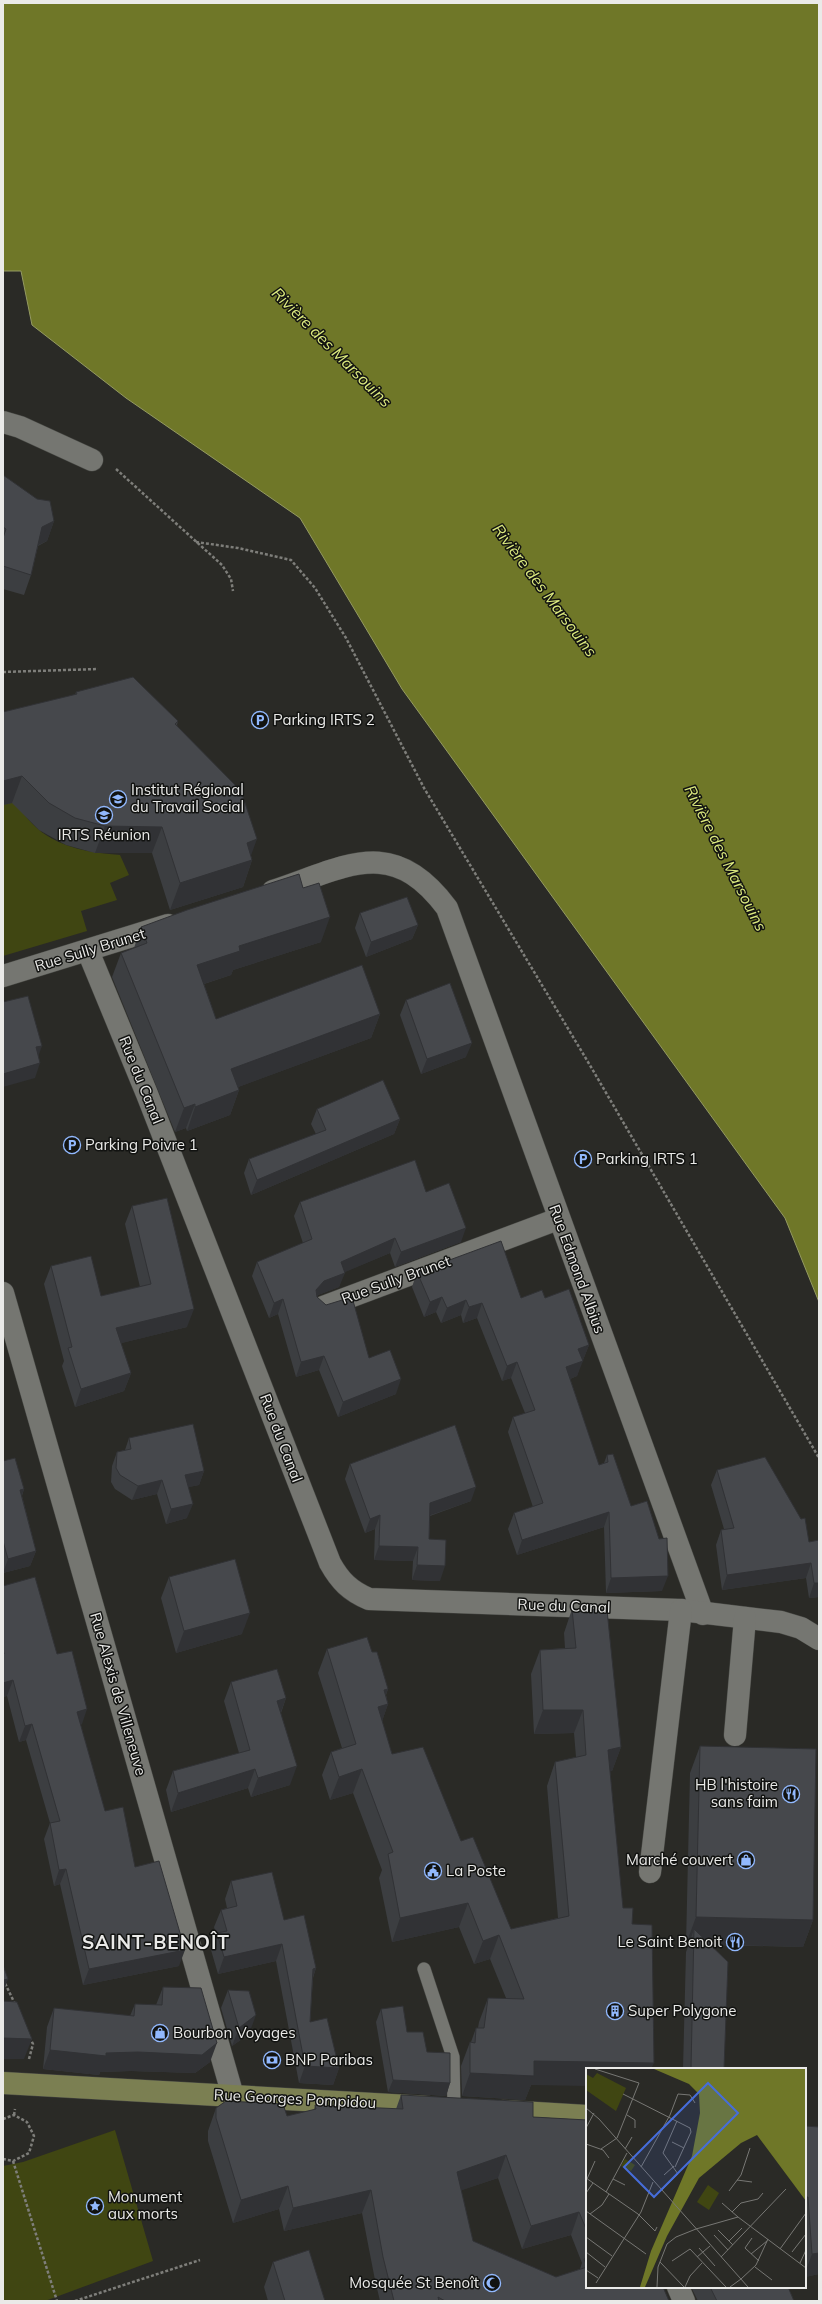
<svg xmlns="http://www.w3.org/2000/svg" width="822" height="2304" font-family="Mulish,sans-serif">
<rect width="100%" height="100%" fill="#2a2a26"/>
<g fill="#404612">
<path d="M3 785C14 800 24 817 38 829 60 848 92 853 120 855L129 875 110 883 117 900 81 911 87 931 3 956Z"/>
<path d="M115 2130 153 2261 45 2301H3V2166L23 2162Z"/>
</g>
<path fill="#6f7728" stroke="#949a62" d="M3 3H819V1302L785 1218 402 689 300 518 126 398 32 325 21 271H3Z"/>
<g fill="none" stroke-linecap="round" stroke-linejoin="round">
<g stroke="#464743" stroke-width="14">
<path id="lane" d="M424 1969 453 2057 454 2109"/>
</g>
<g stroke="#464743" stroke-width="23">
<g id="street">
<path d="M3 422 20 427 92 460"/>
<path d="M273 891C346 867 392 834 447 908L703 1614"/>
<path d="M88 951 147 1094 330 1563C340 1581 350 1591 369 1599L681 1610 781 1622 801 1628 819 1639"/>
<path d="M3 976 168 925"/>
<path d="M3 1293 233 2096"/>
<path d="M323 1307 558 1219"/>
<path d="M735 1735 745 1618"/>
<path d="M650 1872 681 1610"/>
<path d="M678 2287 684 2301"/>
</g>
</g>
<g stroke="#464743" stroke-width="23">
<g id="secondary">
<path d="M3 2083 427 2107"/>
<path d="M503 2111 587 2116"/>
</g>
</g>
<g stroke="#7e7e7a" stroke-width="2.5" stroke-dasharray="3 2" stroke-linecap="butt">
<path d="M116 469 222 565 231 579 233 591"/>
<path d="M196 542 238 548 291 560 315 588 346 638 424 788 591 1067 819 1458"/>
<path d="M3 672 98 669"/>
<path d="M3 1979 15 2004"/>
<path d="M29 2059 33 2044 30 2038"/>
<path d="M14 2115 15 2109"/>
<path d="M3 2119 14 2115 27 2122 34 2136 29 2153 13 2161 3 2159"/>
<path d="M13 2161 57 2301"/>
<path d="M75 2301 200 2260"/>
</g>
<use href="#lane" stroke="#757671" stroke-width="13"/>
<use href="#street" stroke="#757671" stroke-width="22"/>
<use href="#secondary" stroke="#7b7f52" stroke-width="22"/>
</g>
<g fill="#3c3e41" fill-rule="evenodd">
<path d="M3 475 54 521 47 541 38 546 31 575 24 595 3 589Z"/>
<path d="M76 692 178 721 177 725 251 856 252 860 243 887 170 910 152 853H95L66 845 39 830 12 803 3 805V712L75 695Z"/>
<path d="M360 913 418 925 412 939 366 957 355 928Z"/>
<path d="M141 927 321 942 233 970 231 975 204 984 216 1019 380 1014 371 1038 238 1087 239 1090 230 1115 187 1131 186 1128 175 1132 112 977 121 953 134 948Z"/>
<path d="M406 1000 466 1057 421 1074 400 1015Z"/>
<path d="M317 1109 400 1119 394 1134 251 1195 244 1173 249 1159 316 1134 311 1124Z"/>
<path d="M426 1192 461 1242 395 1267 390 1253 344 1272 339 1287 318 1295 317 1297 369 1358 396 1394 338 1417 319 1370 296 1377 278 1314 269 1318 252 1276 257 1262 303 1243 294 1216 300 1202Z"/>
<path d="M132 1206 187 1327 121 1343 131 1373 124 1391 75 1407 62 1366 64 1361 44 1284 51 1266 101 1296 140 1287 125 1224Z"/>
<path d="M417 1272 521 1298H545L589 1345 583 1360H582L577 1376 570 1379 599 1465 604 1463 607 1455 631 1506 662 1591 606 1593 604 1527 517 1555 508 1529 514 1513 533 1507 508 1432 513 1417 525 1413 511 1378 502 1381 477 1318 463 1323 461 1315 441 1323 436 1312 424 1317 412 1287Z"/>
<path d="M129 1438 204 1471 199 1485 188 1487 187 1518 166 1524 157 1494 132 1500 115 1489 111 1482 112 1466 117 1452 125 1450Z"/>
<path d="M3 1461 24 1489 22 1496 36 1551 30 1566 3 1573Z"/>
<path d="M350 1464 471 1501 430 1516 429 1539 440 1581 412 1580 413 1561 374 1560 375 1529 365 1533 345 1479Z"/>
<path d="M717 1470 809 1542 819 1540V1597L809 1598 806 1578 722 1590 716 1545 721 1530 724 1529 711 1485Z"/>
<path d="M169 1577 242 1634 176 1653 161 1598Z"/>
<path d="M3 1586 57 1654 82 1724 80 1725 105 1811 135 1867 179 1966 83 1985 60 1884 54 1886 44 1839 50 1823 26 1740 19 1742 7 1696 3 1697Z"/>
<path d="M572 1609 621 1747 612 1771H610L531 2085 525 2100 462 2096 461 2066 470 2042H471L476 2028H478L479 2022 488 1998H506L490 1959 474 1964 459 1927 392 1942 379 1878 382 1870 353 1793 330 1800 322 1775 331 1752 342 1748 318 1673 327 1649 372 1652 388 1689 386 1695 388 1704 382 1721 392 1754 461 1841 511 1929 558 1918 547 1786 555 1762 576 1757 574 1733 534 1734 531 1674 540 1650 565 1648 564 1633Z"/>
<path d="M231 1682 286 1698 281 1713 290 1785 251 1797 248 1788 171 1812 166 1790 173 1771 239 1753 224 1701Z"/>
<path d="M700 1746 813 1920 803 1947 710 1945 724 2069H683L686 1952 689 1944H686L690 1773Z"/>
<path d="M231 1881 284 1920 316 1968 313 1978 310 2022 339 2068 333 2085 299 2083 276 1961 218 1974 211 1950 216 1935 214 1927 221 1910 227 1908 225 1899Z"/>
<path d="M163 1987 210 2062 195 2073 131 2071 100 2072 99 2075 43 2069 47 2027 54 2008 130 2016 135 2004 156 2005Z"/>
<path d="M228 1990 249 2034 232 2046 221 2008Z"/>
<path d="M381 2009 427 2052 450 2083 446 2096 388 2092 376 2022Z"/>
<path d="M401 2095 533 2117 587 2120V2287L669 2301H380L375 2280 362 2213 284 2231 279 2209 233 2223 208 2141V2131L216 2108 287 2116 314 2110 315 2105 396 2109ZM498 2178 522 2249 571 2235 582 2263 580 2269 556 2277 473 2241 461 2190Z"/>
<path d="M805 2126 819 2127V2274L805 2277Z"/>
<path d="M273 2262 325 2301H268L264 2287Z"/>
<path d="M691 2287H788L794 2301H698Z"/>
</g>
<g fill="#313235">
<path d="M54 521 47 541 34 547 42 527Z"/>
<path d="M22 776 12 803 3 805V781Z"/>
<path d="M105 826 162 827 152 853H95Z"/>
<path d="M257 839 249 861 252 860 243 887 170 910 180 883 247 843Z"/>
<path d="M330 917 321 942 233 970 231 975 188 989 197 965 239 946Z"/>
<path d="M418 925 412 939 366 957 371 942Z"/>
<path d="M380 1014 371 1038 222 1093 231 1069Z"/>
<path d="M472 1043 466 1057 421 1074 427 1059Z"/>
<path d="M42 1046 37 1060 36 1047Z"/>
<path d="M40 1063 35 1078 3 1087V1074Z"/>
<path d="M239 1090 230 1115 187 1131 195 1107Z"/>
<path d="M195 1104 186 1128 175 1132 184 1108Z"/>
<path d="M400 1119 394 1134 251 1195 257 1180Z"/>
<path d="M466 1228 461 1242 395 1267 401 1252Z"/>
<path d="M395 1238 390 1253 336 1276 341 1262Z"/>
<path d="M345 1273 339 1287 318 1295 311 1305 316 1290 324 1281Z"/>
<path d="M442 1297 436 1312 424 1317 430 1302Z"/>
<path d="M283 1299 278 1314 269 1318 274 1303Z"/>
<path d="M466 1300 461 1315 441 1323 447 1308Z"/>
<path d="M482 1303 477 1318 463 1323 469 1307Z"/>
<path d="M194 1309 187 1327 110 1346 116 1328Z"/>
<path d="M589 1345 583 1360 572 1364 578 1349Z"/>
<path d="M324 1356 319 1370 296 1377 301 1362Z"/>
<path d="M583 1361 577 1376 560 1383 566 1367Z"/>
<path d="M517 1362 511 1378 502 1381 507 1366Z"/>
<path d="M131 1373 124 1391 75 1407 81 1389Z"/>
<path d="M401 1379 396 1394 338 1417 343 1402Z"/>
<path d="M204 1471 199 1485 180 1489 185 1475Z"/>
<path d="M162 1480 157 1494 132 1500 138 1486Z"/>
<path d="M476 1487 471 1501 425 1517 430 1503Z"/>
<path d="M24 1489 19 1503 20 1490Z"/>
<path d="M193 1504 187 1518 166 1524 171 1509Z"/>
<path d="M609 1512 604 1527 517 1555 522 1540Z"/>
<path d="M380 1515 375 1529 365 1533 370 1519Z"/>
<path d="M379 1546 418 1547 413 1561 374 1560Z"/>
<path d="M36 1551 30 1566 3 1573 8 1559Z"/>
<path d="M811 1563 806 1578 722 1590 727 1575Z"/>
<path d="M417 1565 445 1566 440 1581 412 1580Z"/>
<path d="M668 1576 662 1591 606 1593 611 1578Z"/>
<path d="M814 1583H819V1597L809 1598Z"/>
<path d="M250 1613 242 1634 176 1653 184 1631Z"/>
<path d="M13 1680 7 1696 3 1697V1683Z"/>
<path d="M388 1689 382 1706 388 1704 380 1727 369 1731 384 1690Z"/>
<path d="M286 1698 279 1717 277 1701Z"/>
<path d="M87 1709 82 1724 71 1727 77 1712Z"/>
<path d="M543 1710H583L574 1733 534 1734Z"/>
<path d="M32 1724 26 1740 19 1742 25 1726Z"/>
<path d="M621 1747 612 1771 599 1774 608 1750Z"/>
<path d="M297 1766 290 1785 251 1797 258 1778Z"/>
<path d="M255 1769 248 1788 171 1812 178 1793Z"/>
<path d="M362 1769 353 1793 330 1800 339 1777Z"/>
<path d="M66 1869 60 1884 54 1886 59 1870Z"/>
<path d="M468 1903 459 1927 392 1942 400 1918Z"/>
<path d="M696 1917 813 1920 803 1947 694 1944V1929L689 1944H686Z"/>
<path d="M499 1935 490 1959 474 1964 483 1941Z"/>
<path d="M282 1944 276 1961 218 1974 224 1957Z"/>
<path d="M185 1950 179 1966 83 1985 89 1969Z"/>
<path d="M316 1968 310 1985 313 1969Z"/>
<path d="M8 1979 3 1993V1980Z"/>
<path d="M256 2015 249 2034 232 2046 239 2028Z"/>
<path d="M3 2038 32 2039 24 2059H3Z"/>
<path d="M217 2043 210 2062 195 2073 131 2071 100 2072 99 2075 43 2069 50 2050 106 2053Z"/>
<path d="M534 2061 654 2063 651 2069H587V2086L531 2085 525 2100 462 2096 470 2073Z"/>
<path d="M305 2066 339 2068 333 2085 299 2083Z"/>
<path d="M393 2080 450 2083 446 2096 388 2092Z"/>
<path d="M506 2155 498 2178 448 2195 457 2172Z"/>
<path d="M288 2186 279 2209 233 2223 241 2200Z"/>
<path d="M371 2190 362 2213 284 2231 293 2208Z"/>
<path d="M805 2197H808L805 2206Z"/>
<path d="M579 2212 571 2235 522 2249 531 2226Z"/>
<path d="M819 2253V2274L805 2277V2273L812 2254Z"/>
</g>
<g fill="#46484c" stroke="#313235">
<path d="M3 475 37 499 50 501 54 521 42 527 31 575 3 566V538L6 529 3 527Z"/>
<path d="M133 677 178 721 175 724 241 791 257 839 247 843 252 860 180 883 162 827 105 826 75 818 49 803 22 776 3 781V712L77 694 76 692Z"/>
<path d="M299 874 303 888 319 883 330 917 239 946 240 951 197 965 216 1019 362 965 380 1014 231 1069 239 1090 195 1107V1104L184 1108 121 953 147 943 141 927 187 910Z"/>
<path d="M407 897 418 925 371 942 360 913Z"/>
<path d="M450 983 472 1043 427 1059 406 1000Z"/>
<path d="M28 996 42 1046 36 1047 40 1063 3 1074V1002Z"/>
<path d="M383 1080 400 1119 257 1180 249 1159 326 1130 317 1109Z"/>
<path d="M415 1160 426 1192 449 1183 466 1228 401 1252 395 1238 341 1262 345 1273 324 1281 316 1290 317 1297 326 1305 352 1297 369 1358 390 1350 401 1379 343 1402 324 1356 301 1362 283 1299 274 1303 257 1262 312 1239 300 1202Z"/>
<path d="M167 1198 194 1309 116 1328 131 1373 81 1389 68 1348 72 1347 51 1266 91 1256 101 1296 151 1284 132 1206Z"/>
<path d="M501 1241 521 1298 542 1290 545 1298 569 1289 589 1345 578 1349 583 1361 566 1367 599 1465 608 1462 607 1455 613 1454 631 1506 647 1501 659 1539 667 1538 668 1576 611 1578 609 1512 522 1540 514 1513 543 1503 513 1417 535 1410 517 1362 507 1366 482 1303 469 1307 466 1300 447 1308 442 1297 430 1302 417 1272Z"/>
<path d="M193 1424 204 1471 185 1475 193 1504 171 1509 162 1480 138 1486 120 1475 116 1468 117 1452 131 1449 129 1438Z"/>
<path d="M455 1425 476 1487 430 1503 429 1539 446 1540 445 1566 417 1565 418 1547 379 1546 380 1515 370 1519 350 1464Z"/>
<path d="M765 1457 801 1519 805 1518 809 1542 819 1540V1583H814L811 1563 727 1575 721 1530 734 1528 717 1470Z"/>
<path d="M15 1458 24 1489 20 1490 36 1551 8 1559 3 1541V1461Z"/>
<path d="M235 1559 250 1613 184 1631 169 1577Z"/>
<path d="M35 1577 57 1654 72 1651 87 1709 77 1712 105 1811 123 1807 135 1867 159 1861 185 1950 89 1969 66 1869 59 1870 50 1823 60 1821 32 1724 25 1726 13 1680 3 1683V1655L4 1654 3 1650V1586Z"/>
<path d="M572 1609 607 1610 621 1747 608 1750 623 1908H633L632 1924 652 1925 654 2063 534 2061V2076L470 2073V2042L475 2043 476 2028H484L488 1998 524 1999 499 1935 483 1941 468 1903 400 1918 388 1854 393 1852 362 1769 339 1777 331 1752 356 1744 327 1649 367 1637 372 1652H377L388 1689 384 1690 388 1704 378 1707 392 1754 423 1747 461 1841 473 1837 511 1929 569 1916 555 1762 586 1755 583 1710H543L540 1650 576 1648Z"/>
<path d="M277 1669 286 1698 277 1701 297 1766 258 1778 255 1769 178 1793 173 1771 250 1750 231 1682Z"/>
<path d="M700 1746 816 1749 813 1920 696 1917Z"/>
<path d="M272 1872 284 1920 304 1915 316 1968 313 1969 310 2022 327 2018 339 2068 305 2066 282 1944 224 1957 217 1933 227 1931 221 1910 237 1906 231 1881Z"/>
<path d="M694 1929 728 1962 724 2069H691Z"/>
<path d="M3 1965 8 1979 3 1980Z"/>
<path d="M163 1987 201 1988 217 2043 202 2055 138 2052 106 2053V2056L50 2050 54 2008 134 2016 135 2004 162 2005Z"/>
<path d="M228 1990 249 1991 256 2015 239 2028Z"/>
<path d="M3 2001 17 2002 32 2039 3 2038Z"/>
<path d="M403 2006 407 2032H423L427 2052 450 2053V2083L393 2080 381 2009Z"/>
<path d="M401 2095 533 2102V2117L587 2120V2231L579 2212 531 2226 506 2155 457 2172 473 2241 556 2277 587 2267 584 2259 587 2258V2287H663L669 2301H445L438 2297 439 2301H394L383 2257 371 2190 293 2208 288 2186 241 2200 216 2118V2108L226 2101 283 2104 287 2116 316 2109 315 2105 403 2109Z"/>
<path d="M805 2126 819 2127V2253L812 2254 808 2197H805Z"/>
<path d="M309 2250 325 2301H285L273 2262Z"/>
<path d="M710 2287H788L794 2301H717Z"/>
</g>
<defs>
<g id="parking-ring" transform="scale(0.9)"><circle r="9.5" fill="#121311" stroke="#91b8fd" stroke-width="1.5"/><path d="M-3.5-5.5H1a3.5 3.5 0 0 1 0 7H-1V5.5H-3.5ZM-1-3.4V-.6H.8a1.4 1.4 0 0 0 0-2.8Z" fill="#91b8fd"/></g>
<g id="university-ring" transform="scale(0.9)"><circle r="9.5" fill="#121311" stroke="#91b8fd" stroke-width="1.5"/><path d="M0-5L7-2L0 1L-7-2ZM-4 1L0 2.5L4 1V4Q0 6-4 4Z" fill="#91b8fd"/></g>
<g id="restaurant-ring" transform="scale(0.9)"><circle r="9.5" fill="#121311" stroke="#91b8fd" stroke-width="1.5"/><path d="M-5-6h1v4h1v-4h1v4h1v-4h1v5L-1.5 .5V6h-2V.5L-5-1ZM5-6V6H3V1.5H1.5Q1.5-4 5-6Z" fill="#91b8fd"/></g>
<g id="shop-ring" transform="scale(0.9)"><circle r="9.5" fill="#121311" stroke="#91b8fd" stroke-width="1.5"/><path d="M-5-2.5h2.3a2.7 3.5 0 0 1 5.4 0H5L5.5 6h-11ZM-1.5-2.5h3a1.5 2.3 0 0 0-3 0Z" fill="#91b8fd"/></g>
<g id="civic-ring" transform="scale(0.9)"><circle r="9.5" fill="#121311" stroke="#91b8fd" stroke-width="1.5"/><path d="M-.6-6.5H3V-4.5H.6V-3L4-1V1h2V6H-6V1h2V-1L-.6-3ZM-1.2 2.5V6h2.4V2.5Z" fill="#91b8fd"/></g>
<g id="building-ring" transform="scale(0.9)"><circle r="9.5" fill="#121311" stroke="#91b8fd" stroke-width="1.5"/><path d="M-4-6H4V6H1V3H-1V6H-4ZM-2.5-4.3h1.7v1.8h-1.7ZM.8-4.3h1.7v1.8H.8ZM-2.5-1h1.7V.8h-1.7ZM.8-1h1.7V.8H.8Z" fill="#91b8fd"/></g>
<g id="bank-ring" transform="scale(0.9)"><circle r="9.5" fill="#121311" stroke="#91b8fd" stroke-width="1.5"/><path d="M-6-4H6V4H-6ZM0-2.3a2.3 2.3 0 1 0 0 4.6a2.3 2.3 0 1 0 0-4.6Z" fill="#91b8fd"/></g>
<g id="sight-ring" transform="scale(0.9)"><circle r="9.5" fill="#121311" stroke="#91b8fd" stroke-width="1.5"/><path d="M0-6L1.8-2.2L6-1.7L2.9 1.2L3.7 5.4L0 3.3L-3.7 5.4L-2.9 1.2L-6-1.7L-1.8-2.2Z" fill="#91b8fd"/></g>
<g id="mosque-ring" transform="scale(0.9)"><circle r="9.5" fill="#121311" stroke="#91b8fd" stroke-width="1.5"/><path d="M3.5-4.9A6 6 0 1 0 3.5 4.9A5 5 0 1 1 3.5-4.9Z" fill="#91b8fd"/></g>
</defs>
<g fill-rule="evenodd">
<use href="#parking-ring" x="260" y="720"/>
<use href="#university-ring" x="118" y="799"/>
<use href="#university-ring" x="104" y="815"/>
<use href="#parking-ring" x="72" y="1145"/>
<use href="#parking-ring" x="583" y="1159"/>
<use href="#restaurant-ring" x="791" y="1794"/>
<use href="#shop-ring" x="746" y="1860"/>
<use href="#civic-ring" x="433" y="1871"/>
<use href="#restaurant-ring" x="735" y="1942"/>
<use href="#building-ring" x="615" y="2011"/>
<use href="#shop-ring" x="160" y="2033"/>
<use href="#bank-ring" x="272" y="2060"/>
<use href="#sight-ring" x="95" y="2206"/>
<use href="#mosque-ring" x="492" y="2283"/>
</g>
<g text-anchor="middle" stroke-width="3" stroke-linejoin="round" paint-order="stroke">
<g font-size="15" fill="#eaeae8" stroke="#121311" text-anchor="start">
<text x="273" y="725">Parking IRTS 2</text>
<text x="131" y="795">Institut Régional<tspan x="131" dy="17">du Travail Social</tspan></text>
<text x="104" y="840" text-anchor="middle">IRTS Réunion</text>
<text x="85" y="1150">Parking Poivre 1</text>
<text x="596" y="1164">Parking IRTS 1</text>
<text x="778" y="1790" text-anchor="end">HB l'histoire<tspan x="778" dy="17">sans faim</tspan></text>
<text x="733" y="1865" text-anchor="end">Marché couvert</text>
<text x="446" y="1876">La Poste</text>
<text x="722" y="1947" text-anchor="end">Le Saint Benoit</text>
<text x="628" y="2016">Super Polygone</text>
<text x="173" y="2038">Bourbon Voyages</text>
<text x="285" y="2065">BNP Paribas</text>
<text x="108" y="2202">Monument<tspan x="108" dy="17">aux morts</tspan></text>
<text x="479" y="2288" text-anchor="end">Mosquée St Benoît</text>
</g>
<g font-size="15" fill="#eaeae8" stroke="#121311">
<text transform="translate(90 950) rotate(-17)" y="5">Rue Sully Brunet</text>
<text transform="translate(141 1080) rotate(68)" y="5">Rue du Canal</text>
<text transform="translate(577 1269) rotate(70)" y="5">Rue Edmond Albius</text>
<text transform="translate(396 1280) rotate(-20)" y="5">Rue Sully Brunet</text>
<text transform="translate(281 1438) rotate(69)" y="5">Rue du Canal</text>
<text transform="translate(564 1606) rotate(2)" y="5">Rue du Canal</text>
<text transform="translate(118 1694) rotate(74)" y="5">Rue Alexis de Villeneuve</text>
<text transform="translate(295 2099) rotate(3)" y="5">Rue Georges Pompidou</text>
</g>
<g font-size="16" font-style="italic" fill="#deec80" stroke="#121311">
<text transform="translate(332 347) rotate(45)" y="6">Rivière des Marsouins</text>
<text transform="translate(545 590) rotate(53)" y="6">Rivière des Marsouins</text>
<text transform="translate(726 858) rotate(63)" y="6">Rivière des Marsouins</text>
</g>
<g font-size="19" font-weight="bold" letter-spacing="1" fill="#eaeae8" stroke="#121311">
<text x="156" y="1949">SAINT-BENOÎT</text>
</g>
</g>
<g transform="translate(586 2068)">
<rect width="220" height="220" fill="#2a2a26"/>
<path d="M11 5 40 20 30 43 0 22V6L7 10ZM39 91 49 97 45 103 35 98ZM122 117 133 125 123 142 111 134Z" fill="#404612"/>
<path d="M68 1H220V133L171 67 155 75 113 110 81 168 59 219H54L65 183 106 88 114 45 113 26 103 16Z" fill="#6f7728"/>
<path fill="none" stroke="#777774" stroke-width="1" d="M9 1 53 15 31 70 15 81M37 26 104 60 105 64 89 99M0 40 13 51 162 219M41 47 49 52V60M0 60 8 45M86 74 98 80M0 76 17 82 23 90M39 81 46 69M55 99 84 47 92 26 104 27 109 35M78 107 88 98M0 110 52 146 69 163 71 159M1 111 9 93M27 111 39 117M151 112 166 114M76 122 92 106 77 85 91 53M143 123 155 107 164 80M20 124 41 85M0 125 7 115M136 135 152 149M0 143 60 186M146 144 155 135 172 131 177 125M4 146 16 137 23 126M110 161 152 149 220 200M132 162 147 177M128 167 142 182M0 169 26 188M166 170 159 180 173 193M143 173 156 160M113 180 129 198M194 181 220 145M0 184 19 199M206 184 220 166M165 186 181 173M111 189 124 178M135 189 200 121M86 193 104 181 140 219M74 194 98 219M214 195 220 182M169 199 186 212M0 202 12 210M155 211 170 197 182 171M10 215 55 144 67 114M71 219 72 199 81 176 90 169 110 161M99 219 104 208 116 195M144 219 155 211"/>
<path fill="#466ddb" fill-opacity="0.15" stroke="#466ddb" stroke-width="2" d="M122 15 152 45 68 129 38 99Z"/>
<rect width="220" height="220" fill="none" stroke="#eaeae8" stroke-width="2"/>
</g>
<rect width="822" height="2304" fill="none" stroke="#eaeae8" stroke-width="8"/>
</svg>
